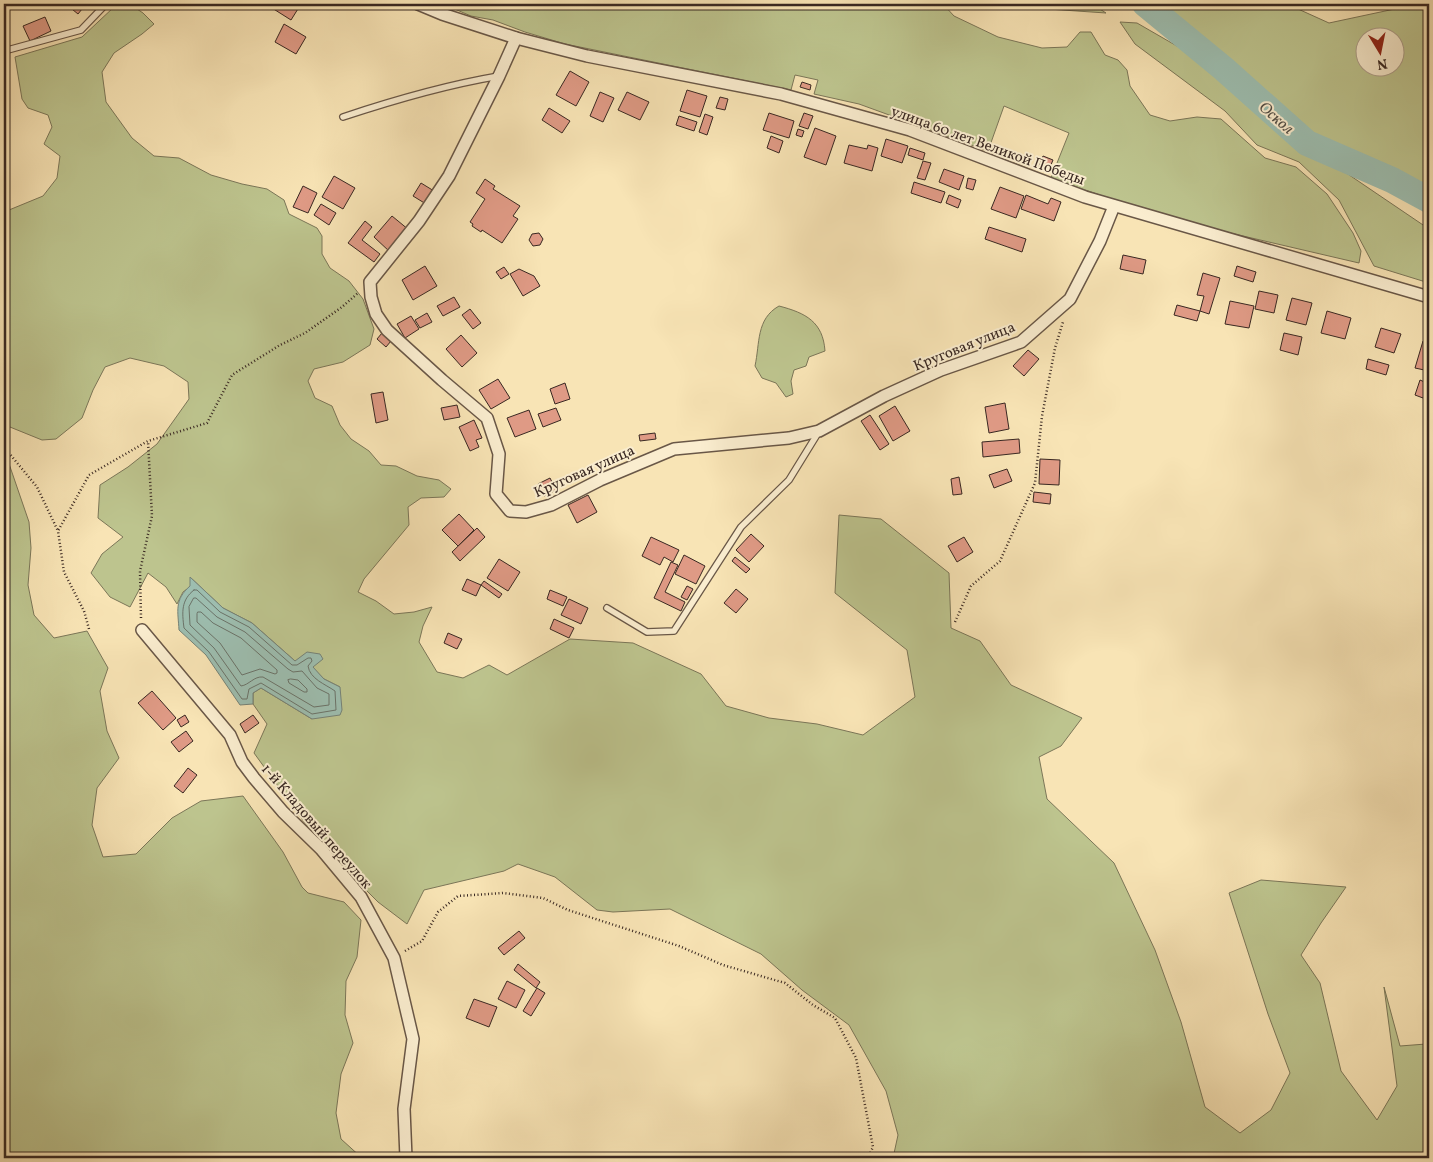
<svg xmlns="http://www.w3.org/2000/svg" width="1433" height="1162" font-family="Vollkorn,serif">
<rect width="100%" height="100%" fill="#f8e4b5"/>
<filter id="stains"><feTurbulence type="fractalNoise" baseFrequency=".004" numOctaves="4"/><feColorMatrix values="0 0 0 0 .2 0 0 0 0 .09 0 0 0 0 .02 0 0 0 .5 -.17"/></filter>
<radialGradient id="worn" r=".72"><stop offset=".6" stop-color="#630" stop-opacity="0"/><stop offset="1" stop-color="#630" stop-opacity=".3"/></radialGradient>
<g fill="#bdc48e" stroke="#7b7658" fill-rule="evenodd">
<path d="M443 4H943L954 16 998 37 1042 48 1067 47 1080 32H1091L1105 55 1118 60 1127 70 1130 86 1150 115 1170 121 1197 117 1221 119 1265 158 1296 167 1327 194 1353 233 1361 251 1359 263 1213 229 1140 209 1051 178 1069 133 1004 106 988 151 859 104 814 94 818 80 795 75 791 90 565 44 525 32 493 20 471 16Z"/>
<path d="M1039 4H1092L1106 13 1048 9Z"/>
<path d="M1145 4H1287L1329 23 1418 4H1429V200L1392 180 1307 143 1224 69ZM1366 38H1396V68H1366Z"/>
<path d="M131 5 143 13 154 24 142 34 114 53 102 72 106 102 132 138 154 156 179 158 211 175 242 184 267 189 284 200 289 214 317 228 322 236V254L330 268 349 281 363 299 374 329 370 345 343 362 314 369 308 381 315 398 332 406 340 425 351 439 369 451 381 465 396 466 417 476 439 480 451 489 444 497 421 498 408 507 409 525 364 579 358 592 376 601 394 614 414 612 432 607 423 626 419 642 437 672 463 678 489 665 507 675 570 639 633 643 701 674 726 706 769 718 817 724 863 735 915 697 907 650 835 593 839 515 881 519 949 573 951 628 980 641 1011 685 1082 718 1061 746 1039 757 1047 799 1114 863 1155 950 1181 1022 1205 1107 1240 1133 1271 1110 1290 1073 1268 1014 1229 893 1261 880 1346 887 1321 923 1301 955 1320 983 1341 1071 1377 1120 1397 1086 1384 987 1400 1046 1426 1044 1429 1047V1158H893L898 1135 886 1091 849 1025 802 990 761 954 670 909 613 912 597 910 555 877 518 864 504 871 424 890 407 924 378 902 320 844 254 753 267 724 253 704V693L261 688 312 719 340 687 324 679 312 667 295 661 252 623 223 608 191 578V586L183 592 177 604 166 587 148 573 130 607 110 597 91 573 102 554 123 537 98 518 100 485 128 467 157 444 189 399 188 382 164 366 130 358 105 367 93 390 82 418 56 439 42 440 5 425 4 427V209L9 210 43 196 57 178 60 156 44 144 52 127 48 115 28 108 22 99 15 57 82 37 114 7Z"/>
<path d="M1120 22 1137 23 1189 53 1302 143 1429 229V283L1374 266 1339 200 1299 162 1257 145 1225 111 1135 44Z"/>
<path d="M779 306C806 313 823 322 825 351L809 357 806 366 794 370 791 381 793 394 786 397 776 383 762 378 755 366C760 343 756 319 779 306Z"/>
<path d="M4 453 6 455 29 522 31 548 28 585 34 615 54 638 87 631 108 668 100 691 107 731 119 758 97 788 92 825 103 857 136 854 172 818 201 801 243 796 283 852 302 887 308 893 344 902 361 920 357 957 346 981 345 1015 353 1043 341 1074 336 1113 341 1139 362 1158H4Z"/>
</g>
<path fill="#9dbeb0" stroke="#758277" d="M190 577 223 608 252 623 295 661 307 652 320 654 323 659 313 667 324 679 340 687 342 710 340 715 312 719 261 688 253 693V704L240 705 206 655 179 630C178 611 174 600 190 586Z"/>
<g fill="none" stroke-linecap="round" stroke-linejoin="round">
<g stroke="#6b7369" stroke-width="1">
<path d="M194 590H197L220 612 249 627 292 665H297L308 658H311L312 661 308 666C310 679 325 684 335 691L336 710 312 714 261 683 249 689 247 699H242L209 652 184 628C182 612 181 600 194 590Z"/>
<path d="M194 598H196L217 617 245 632 288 669 293 672 302 671 317 688 329 694V705L314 707 263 677C254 676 249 685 241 686L214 648 190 625 189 607Z"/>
<path d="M198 612H201L213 623 241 638 277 670V673L275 674 260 669 242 675 220 643 197 622V614Z"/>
<path d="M291 679 298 680 307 689V692H304L289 683 288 680Z"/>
</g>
<path stroke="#9dbeb0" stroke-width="26" d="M1145 4 1224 69 1307 143 1392 180 1429 200"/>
</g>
<g fill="#df9a85" stroke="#392822">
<path d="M43 4H53L50 9Z"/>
<path d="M68 4H86L78 14 67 5Z"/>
<path d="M274 4H301L291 20 272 8Z"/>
<path d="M45 17 51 31 30 41 23 26Z"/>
<path d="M284 24 306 37 296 54 275 42Z"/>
<path d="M570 71 589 82 576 106 556 95Z"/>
<path d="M802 82 811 85 810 90 800 87Z"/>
<path d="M687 90 707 96 700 117 680 111Z"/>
<path d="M600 92 614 98 603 122 590 116Z"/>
<path d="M627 92 649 102 640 120 618 110Z"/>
<path d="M720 97 728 99 725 110 716 108Z"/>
<path d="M549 108 570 121 562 133 542 120Z"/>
<path d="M769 113 794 121 789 138 763 130Z"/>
<path d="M804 113 813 116 808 129 799 126Z"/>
<path d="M705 114 713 117 707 135 699 132Z"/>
<path d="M679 116 697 122 694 131 676 125Z"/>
<path d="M815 128 836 136 826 165 804 157Z"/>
<path d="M798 129 804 131 802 137 796 135Z"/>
<path d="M771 136 783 141 779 153 767 148Z"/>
<path d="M886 139 908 146 902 163 881 156Z"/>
<path d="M849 145 867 149 868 145 878 148 872 171 844 163Z"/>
<path d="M910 148 925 153 923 160 908 155Z"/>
<path d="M1043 156 1053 160 1048 172 1038 169Z"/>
<path d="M923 161 931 163 925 180 917 178Z"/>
<path d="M944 169 964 176 959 190 939 182Z"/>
<path d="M334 176 355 188 343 209 322 197Z"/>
<path d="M968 178 976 180 973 190 966 188Z"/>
<path d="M485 179 495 186 493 189 520 206 513 216 518 219 502 243 482 230 481 232 472 226 473 224 470 222 485 199 476 193Z"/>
<path d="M914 182 945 192 941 203 911 193Z"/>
<path d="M421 183 434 191 426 204 413 196Z"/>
<path d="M303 186 317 193 308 213 293 207Z"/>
<path d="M1000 187 1024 196 1016 218 991 209Z"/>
<path d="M949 195 961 200 958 208 946 203Z"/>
<path d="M1026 195 1048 204 1051 198 1061 202 1054 221 1021 209Z"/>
<path d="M321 204 336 213 329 225 314 215Z"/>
<path d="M392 216 409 230 390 252 374 237Z"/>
<path d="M365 221 372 227 362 240 380 254 374 262 348 243Z"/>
<path d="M989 227 1026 239 1022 252 985 239Z"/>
<path d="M539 233 543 239 540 245 533 246 529 240 532 234Z"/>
<path d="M1123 255 1146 260 1143 274 1120 269Z"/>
<path d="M425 266 437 286 413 300 402 280Z"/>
<path d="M1237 266 1256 272 1253 282 1234 276Z"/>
<path d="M504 267 509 274 501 279 496 272Z"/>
<path d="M519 269 534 276 540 286 523 296 510 274Z"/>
<path d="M1203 273 1220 278 1209 314 1200 311 1204 296 1197 295Z"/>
<path d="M1259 291 1278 295 1274 313 1255 309Z"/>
<path d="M454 297 460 307 443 316 437 306Z"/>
<path d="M1292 298 1312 303 1306 325 1286 320Z"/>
<path d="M1230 301 1254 306 1249 328 1225 324Z"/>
<path d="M1177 305 1200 311 1197 321 1174 315Z"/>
<path d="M470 309 481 323 473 329 462 315Z"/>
<path d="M1327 311 1351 318 1345 339 1321 333Z"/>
<path d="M427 313 432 322 420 328 415 320Z"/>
<path d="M411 316 419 329 405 338 397 324Z"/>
<path d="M1381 328 1401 334 1394 353 1375 347Z"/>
<path d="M382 333 391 341 386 347 377 339Z"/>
<path d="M1284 333 1302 337 1298 355 1280 350Z"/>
<path d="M461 335 477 353 462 367 446 349Z"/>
<path d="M1423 341 1429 343V371L1415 368Z"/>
<path d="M1028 350 1039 359 1024 376 1013 366Z"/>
<path d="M1368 359 1389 365 1386 375 1366 369Z"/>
<path d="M498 379 510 398 491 409 479 390Z"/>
<path d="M1420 380 1429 384 1423 398 1415 395Z"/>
<path d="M565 383 570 399 555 404 550 389Z"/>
<path d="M383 392 388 420 376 423 371 394Z"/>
<path d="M1005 403 1009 429 989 433 985 407Z"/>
<path d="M457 405 460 417 444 420 441 408Z"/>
<path d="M895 406 910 431 893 441 879 416Z"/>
<path d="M556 408 561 420 543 427 538 414Z"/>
<path d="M529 410 536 429 515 437 507 418Z"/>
<path d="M870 415 889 444 880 450 861 421Z"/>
<path d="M474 420 482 438 476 440 479 447 470 451 459 427Z"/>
<path d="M655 433 656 439 640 441 639 435Z"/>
<path d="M1019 439 1020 453 983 457 982 442Z"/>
<path d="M1040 459 1060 460 1059 485 1039 484Z"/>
<path d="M1007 469 1012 481 994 488 989 475Z"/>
<path d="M959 477 962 494 953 495 951 479Z"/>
<path d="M550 478 556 490 544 496 538 484Z"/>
<path d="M1034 492 1051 494 1050 504 1033 502Z"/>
<path d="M588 495 597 512 577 523 568 505Z"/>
<path d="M459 514 474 530 458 546 442 530Z"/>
<path d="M477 528 485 537 460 561 452 552Z"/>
<path d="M751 534 764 546 749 562 736 550Z"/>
<path d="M651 537 679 550 673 562 664 557 660 565 642 556Z"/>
<path d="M964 537 973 552 957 562 948 546Z"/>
<path d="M684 555 705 566 696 584 675 574Z"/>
<path d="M735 557 750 569 746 573 732 561Z"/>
<path d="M499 559 520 572 508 591 487 578Z"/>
<path d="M671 562 678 565 665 592 685 602 681 611 654 598Z"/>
<path d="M467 579 481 585 476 596 462 590Z"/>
<path d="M484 581 502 594 499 598 481 585Z"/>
<path d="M687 586 693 589 687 600 681 597Z"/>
<path d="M736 589 748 599 736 613 724 603Z"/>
<path d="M550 590 567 597 563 606 547 599Z"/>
<path d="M569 599 588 608 581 624 561 615Z"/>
<path d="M554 619 574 628 569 638 550 629Z"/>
<path d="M448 633 462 639 457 649 444 643Z"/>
<path d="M152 691 176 718 163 730 138 703Z"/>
<path d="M185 715 189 722 181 727 177 720Z"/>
<path d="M253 715 259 723 245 733 240 724Z"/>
<path d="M186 731 193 741 179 752 171 742Z"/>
<path d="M188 768 197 775 183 793 174 786Z"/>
<path d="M519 931 525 938 504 955 498 948Z"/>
<path d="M518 964 540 982 536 988 514 970Z"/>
<path d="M507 981 525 990 516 1008 498 999Z"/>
<path d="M537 988 545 993 531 1016 523 1011Z"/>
<path d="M474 999 497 1007 489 1027 466 1018Z"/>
</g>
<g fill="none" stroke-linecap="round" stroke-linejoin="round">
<g stroke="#695747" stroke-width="8">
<g id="lane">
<path d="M4 51 81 30 106 4"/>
<path d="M343 117C394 100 446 85 499 76"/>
<path d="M607 608 647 632 674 631 741 527 789 480 818 433"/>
</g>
</g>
<g stroke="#695747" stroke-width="14">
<g id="street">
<path d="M418 4 442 14 516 38 587 56 781 94 910 130 1085 197 1429 297"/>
<path d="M516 38 499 76 449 176 419 221 370 282 371 297 376 314 387 330 442 380 487 418 499 454 496 494 510 511 526 512 551 505 600 480 674 449 789 438 819 431 884 396 941 370 1021 342 1070 299 1100 241 1114 206"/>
<path d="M142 630 230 735 242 762 254 778 283 812 321 849 361 897 394 958 413 1039 404 1109 406 1158"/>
</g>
</g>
<g stroke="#392822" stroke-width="2.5" stroke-dasharray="1 2.5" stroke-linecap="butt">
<path d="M4 447 37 487 58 531"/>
<path d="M141 618 140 571 152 516 148 441"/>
<path d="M955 622 971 586 1000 561 1035 483 1042 416 1055 348 1063 322"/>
<path d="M89 629 84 611 64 572 58 531 89 475 148 441 207 423 232 375 280 345 305 333 342 307 358 293"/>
<path d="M405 951 422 941 438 912 458 896 503 893 543 898 568 910 679 946 723 965 785 983 813 1005 835 1018 856 1058 873 1147 868 1158"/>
<path d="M595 1158 618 1155 628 1158"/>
</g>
<use href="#lane" stroke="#faedcf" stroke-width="5.5"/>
<use href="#street" stroke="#faedcf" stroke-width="11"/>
</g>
<g text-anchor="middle" stroke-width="4" stroke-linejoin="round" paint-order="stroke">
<g font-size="15" fill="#392822" stroke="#faedcf">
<text transform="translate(988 145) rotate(20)" y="5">улица 60 лет Великой Победы</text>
<text transform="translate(964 346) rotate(-22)" y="5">Круговая улица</text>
<text transform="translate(584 471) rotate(-24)" y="5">Круговая улица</text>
<text transform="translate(317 826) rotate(49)" y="5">1-й Кладовый переулок</text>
</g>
<g font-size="16" font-style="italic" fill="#524e46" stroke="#faedcf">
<text transform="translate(1277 117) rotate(41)" y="6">Оскол</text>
</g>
</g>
<rect width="1433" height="1162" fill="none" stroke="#f8e4b5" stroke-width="20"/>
<rect x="5" y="5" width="1423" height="1152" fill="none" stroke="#392822" stroke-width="2.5"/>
<rect x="10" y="10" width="1413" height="1142" fill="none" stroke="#392822"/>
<g transform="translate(1380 52) rotate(170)"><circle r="24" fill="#faedcf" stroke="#ad9e8a"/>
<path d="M0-4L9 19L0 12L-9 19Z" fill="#8f2418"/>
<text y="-8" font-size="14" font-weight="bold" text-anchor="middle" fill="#392822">N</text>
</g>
<rect width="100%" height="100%" filter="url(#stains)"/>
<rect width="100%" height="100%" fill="url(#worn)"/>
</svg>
